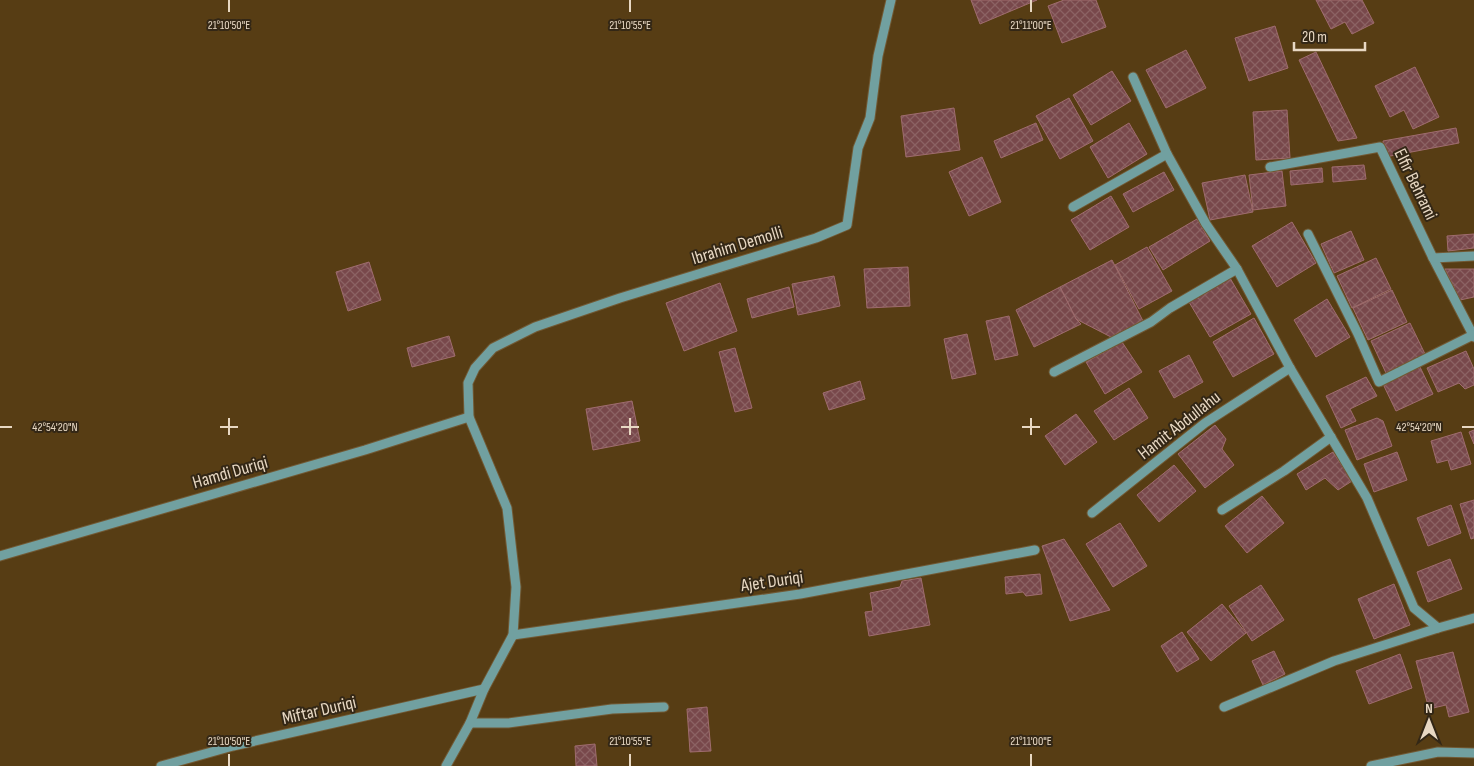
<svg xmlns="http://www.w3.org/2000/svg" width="1474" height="766" font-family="'Sofia Sans Condensed',sans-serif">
<defs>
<pattern id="building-cross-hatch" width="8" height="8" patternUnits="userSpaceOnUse" patternTransform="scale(1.25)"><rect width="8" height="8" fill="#78484b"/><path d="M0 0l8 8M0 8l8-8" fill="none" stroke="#8b6263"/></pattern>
</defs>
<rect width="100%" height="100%" fill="#573d14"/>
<g fill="url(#building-cross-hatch)" stroke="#9f6c6e">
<path d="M971 0H1037L980 24Z"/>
<path d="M1064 0H1096L1106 27 1062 43 1048 6Z"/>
<path d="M1316 0H1362L1374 23 1352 34 1345 22 1331 29Z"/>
<path d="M1275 26 1288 68 1249 81 1235 38Z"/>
<path d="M1186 50 1206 88 1166 108 1146 70Z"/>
<path d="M1316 52 1357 138 1338 141 1299 60Z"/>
<path d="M1415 67 1439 117 1413 129 1404 110 1390 117 1375 86Z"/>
<path d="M1112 71 1131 101 1091 125 1073 95Z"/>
<path d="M1069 98 1093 141 1060 159 1036 116Z"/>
<path d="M954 108 960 150 906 157 901 116Z"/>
<path d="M1287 110 1290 158 1256 160 1253 112Z"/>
<path d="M1036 123 1043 140 1001 158 994 141Z"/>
<path d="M1129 123 1147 154 1108 178 1090 147Z"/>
<path d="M1456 128 1459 143 1385 157 1383 141Z"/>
<path d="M982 157 1001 202 969 216 949 172Z"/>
<path d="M1364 165 1366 179 1333 182 1332 167Z"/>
<path d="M1322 168 1323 182 1291 185 1290 171Z"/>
<path d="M1282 171 1286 206 1253 210 1249 175Z"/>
<path d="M1164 172 1174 190 1133 212 1123 194Z"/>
<path d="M1245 175 1253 212 1210 220 1202 183Z"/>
<path d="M1111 196 1129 227 1090 250 1071 220Z"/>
<path d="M1197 219 1210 241 1163 270 1149 247Z"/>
<path d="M1292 222 1316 263 1277 287 1252 246Z"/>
<path d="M1351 231 1364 260 1334 273 1321 244Z"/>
<path d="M1474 234V248L1448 251 1447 236Z"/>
<path d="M1147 247 1172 291 1139 309 1115 265Z"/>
<path d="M1376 258 1391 289 1352 308 1337 276Z"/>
<path d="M1112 260 1143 321 1111 337 1076 319 1060 287Z"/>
<path d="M369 262 381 300 348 311 336 272Z"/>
<path d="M908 267 910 306 867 308 864 269Z"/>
<path d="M1445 269H1474V297L1460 300Z"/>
<path d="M834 276 840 306 798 315 792 284Z"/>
<path d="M1230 278 1251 314 1210 337 1189 302Z"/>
<path d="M720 283 737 331 684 351 666 303Z"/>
<path d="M789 287 794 307 752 318 747 299Z"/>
<path d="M1060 287 1076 319 1081 324 1034 347 1016 310Z"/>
<path d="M1392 290 1407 322 1368 340 1353 308Z"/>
<path d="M1327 299 1350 337 1316 357 1294 320Z"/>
<path d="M1009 316 1018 355 995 360 986 321Z"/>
<path d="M1254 318 1274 354 1233 377 1213 342Z"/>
<path d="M1410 323 1425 354 1386 373 1371 341Z"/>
<path d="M967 334 976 374 952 379 944 339Z"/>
<path d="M449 336 455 356 412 367 407 348Z"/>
<path d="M1122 342 1142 372 1105 394 1086 362Z"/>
<path d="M735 348 752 408 735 412 719 352Z"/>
<path d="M1466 351 1474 369V385L1465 389 1459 383 1438 392 1427 368Z"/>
<path d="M1189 355 1203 382 1174 398 1159 371Z"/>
<path d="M1420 367 1433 394 1396 411 1383 384Z"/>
<path d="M1366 377 1377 396 1350 409 1356 421 1341 428 1326 396Z"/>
<path d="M860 381 865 399 829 410 823 393Z"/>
<path d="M1129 388 1148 418 1114 440 1094 411Z"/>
<path d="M632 401 640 441 593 450 586 409Z"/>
<path d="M1076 414 1097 442 1065 465 1045 436Z"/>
<path d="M1377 418 1383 421 1392 446 1357 460 1345 430Z"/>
<path d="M1215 425 1226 439 1222 449 1234 465 1205 488 1178 454Z"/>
<path d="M1474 430V444L1469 432Z"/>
<path d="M1461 432 1471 464 1451 470 1448 460 1437 463 1431 441Z"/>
<path d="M1333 452 1352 481 1338 490 1325 478 1306 490 1297 474Z"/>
<path d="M1397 452 1407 480 1374 492 1364 464Z"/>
<path d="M1174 465 1196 491 1159 522 1137 495Z"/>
<path d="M1262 496 1284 523 1247 553 1225 526Z"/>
<path d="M1474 500V538L1471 539 1460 504Z"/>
<path d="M1451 505 1461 533 1428 546 1417 518Z"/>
<path d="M1120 523 1147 566 1113 587 1086 544Z"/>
<path d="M1064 539 1110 610 1070 621 1042 546Z"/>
<path d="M1450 559 1462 589 1428 602 1417 572Z"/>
<path d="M1040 574 1042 594 1026 596 1023 592 1006 594 1005 577Z"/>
<path d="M921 578 930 625 869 636 865 612 873 611 870 593 900 587 902 581Z"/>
<path d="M1394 584 1410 625 1374 639 1358 599Z"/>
<path d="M1261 585 1284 620 1252 641 1229 606Z"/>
<path d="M1222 604 1246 633 1211 661 1187 632Z"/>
<path d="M1182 632 1199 659 1177 672 1161 646Z"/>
<path d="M1274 651 1285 674 1263 685 1252 661Z"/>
<path d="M1453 652 1469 712 1449 717 1446 705 1429 709 1416 661Z"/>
<path d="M1400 654 1412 688 1369 704 1356 671Z"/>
<path d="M707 707 711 751 690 752 687 709Z"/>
<path d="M595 744 597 766H576L575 746Z"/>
</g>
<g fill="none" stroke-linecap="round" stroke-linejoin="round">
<g stroke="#715934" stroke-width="11">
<g id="minor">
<path d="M1133 77 1167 154 1206 224 1237 269 1290 368 1367 498 1414 608 1438 628"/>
<path d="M1270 167 1380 147 1433 258 1474 337"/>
<path d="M1073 207 1167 154"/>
<path d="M1308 234 1358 334 1379 382 1473 335"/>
<path d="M1433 258 1474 256"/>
<path d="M1054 372 1151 322 1170 308 1237 269"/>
<path d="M1222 510 1284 471 1331 437"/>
<path d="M1092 513 1205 423 1290 368"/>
<path d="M0 556 365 450 469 417"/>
<path d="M513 635 800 594 1035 550"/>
<path d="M1224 707 1334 661 1438 628 1474 618"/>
<path d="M470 723H508L612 709 664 707"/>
<path d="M161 766 233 746 484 689"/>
<path d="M446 766 470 723 484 689 513 635 516 587 507 508 469 417 468 383 475 368 493 348 535 327 620 298 816 238 847 225 858 148 870 118 878 56 891 0"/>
<path d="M1371 766 1438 752 1474 753"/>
</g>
</g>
<use href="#minor" stroke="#71a0a0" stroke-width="9"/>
</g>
<path fill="none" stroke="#e8d8c3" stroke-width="2" d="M229 0V12M630 0V12M1031 0V12M229 418V435M630 418V435M1031 418V435M0 427H12M220 427H238M621 427H639M1022 427H1040M1462 427H1474M229 754V766M630 754V766M1031 754V766"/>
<g text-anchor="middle" stroke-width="4" stroke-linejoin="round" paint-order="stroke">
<g font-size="18" fill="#e8d8c3" stroke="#332716">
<text transform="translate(1416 184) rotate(64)" y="6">Elfir Behrami</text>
<text transform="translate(737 245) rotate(-17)" y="6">Ibrahim Demolli</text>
<text transform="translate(1179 425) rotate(-38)" y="6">Hamit Abdullahu</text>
<text transform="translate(230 472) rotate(-16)" y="6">Hamdi Duriqi</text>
<text transform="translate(772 581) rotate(-8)" y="6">Ajet Duriqi</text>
<text transform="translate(319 710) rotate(-13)" y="6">Miftar Duriqi</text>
</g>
</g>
<g font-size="12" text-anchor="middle" fill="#e8d8c3" stroke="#332716" stroke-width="4" stroke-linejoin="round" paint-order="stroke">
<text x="229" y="29">21°10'50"E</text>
<text x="630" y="29">21°10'55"E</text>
<text x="1031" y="29">21°11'00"E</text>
<text x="55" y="431">42°54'20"N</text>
<text x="1419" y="431">42°54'20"N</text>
<text x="229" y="745">21°10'50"E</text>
<text x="630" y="745">21°10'55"E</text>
<text x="1031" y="745">21°11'00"E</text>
</g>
<g transform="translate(1429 721)" stroke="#332716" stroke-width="4" paint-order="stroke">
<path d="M0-4L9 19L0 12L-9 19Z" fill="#e8d8c3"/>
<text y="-8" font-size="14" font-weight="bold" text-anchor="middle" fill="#e8d8c3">N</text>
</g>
<path d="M1294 42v8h71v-8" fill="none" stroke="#e8d8c3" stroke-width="2.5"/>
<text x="1302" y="42" font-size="15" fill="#e8d8c3" stroke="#332716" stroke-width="4" paint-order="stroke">20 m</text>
</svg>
